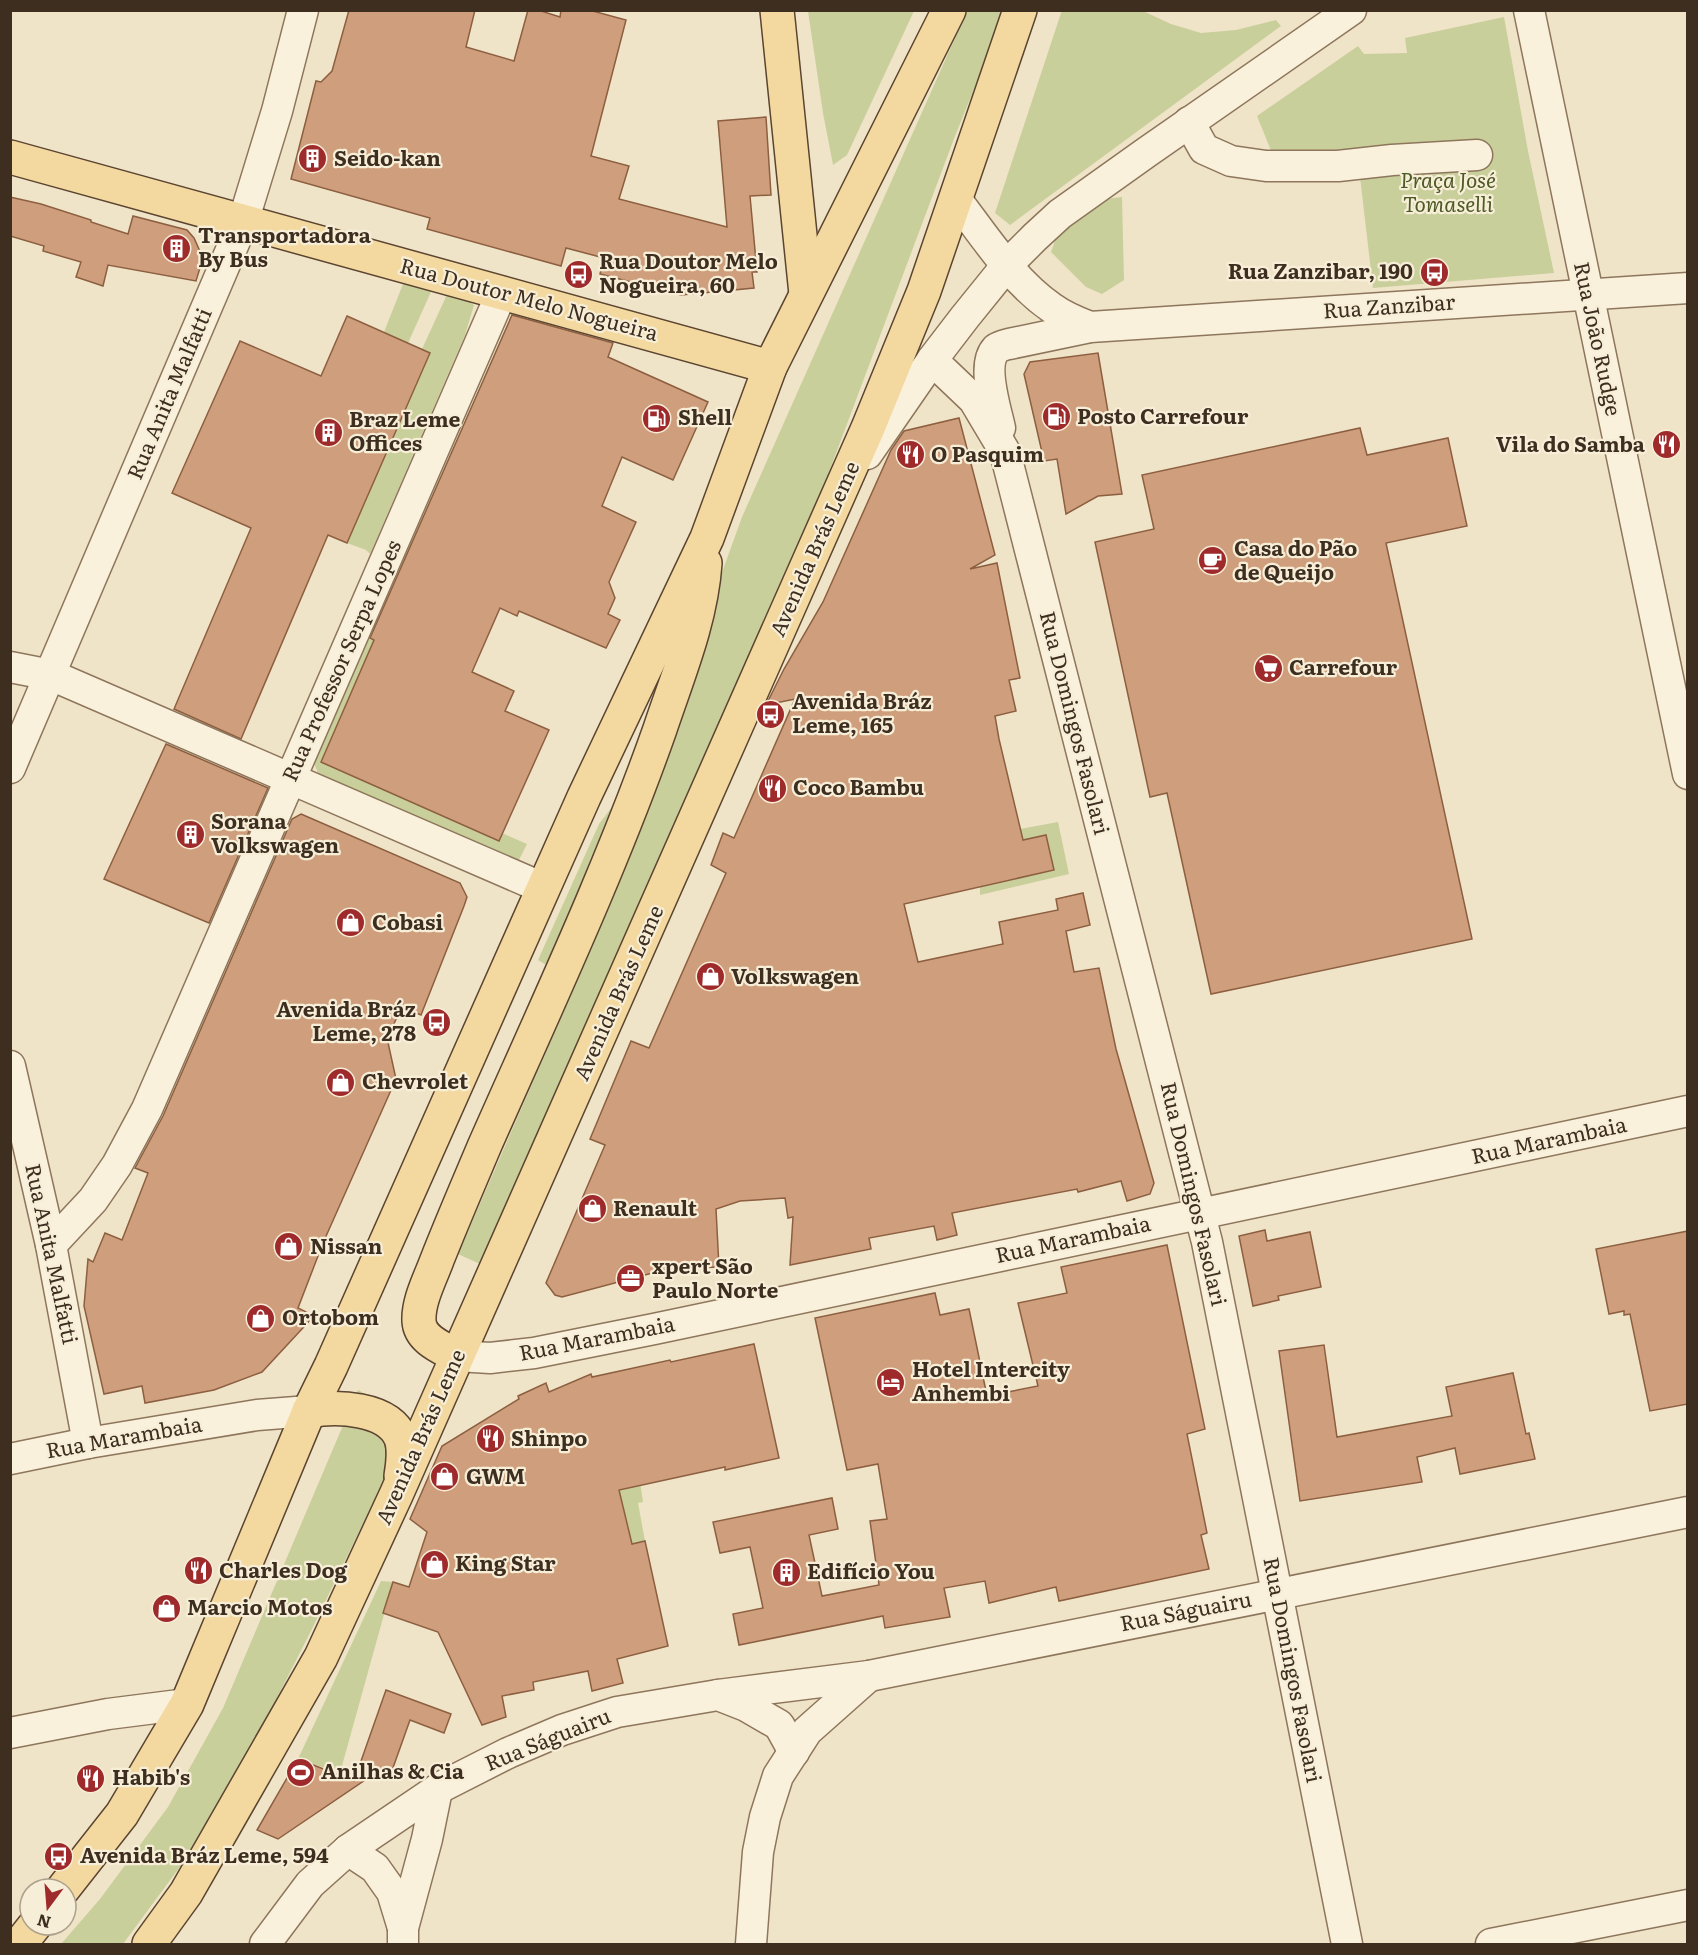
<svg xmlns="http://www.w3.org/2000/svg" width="1698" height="1955" font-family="Literata,serif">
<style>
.green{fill:#c9cf9b}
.building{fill:#cf9f7d;stroke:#8d5f41;stroke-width:1.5}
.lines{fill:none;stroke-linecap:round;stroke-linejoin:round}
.minor-casing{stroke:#8d765c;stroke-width:33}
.major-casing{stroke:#5b4430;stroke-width:36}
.minor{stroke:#faf1dc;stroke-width:30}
.major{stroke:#f3d9a0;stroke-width:33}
.labels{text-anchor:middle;stroke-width:4.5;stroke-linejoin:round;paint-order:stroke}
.poi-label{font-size:21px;font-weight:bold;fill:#3d2e20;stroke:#f7eed8;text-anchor:start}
.park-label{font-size:21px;font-style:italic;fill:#4d5a26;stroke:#f7eed8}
.street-label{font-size:21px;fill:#3d2e20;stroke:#f7eed8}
</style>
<rect width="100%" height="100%" fill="#f0e4c8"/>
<g class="green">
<path d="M1062 10 1143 11 1171 24 1201 33 1236 30 1276 20 1281 26 1010 225 995 213Z"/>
<path d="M808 11H914L847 155 833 165 823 113Z"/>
<path d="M967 11H1006L955 136 826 480 480 1264 458 1254 563 1013 647 780 553 969 538 960 599 824 638 773 650 772 742 517Z"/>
<path d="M1504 17 1528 151 1554 273 1373 288 1360 177 1272 153 1257 116 1358 46 1364 54 1407 53 1405 38Z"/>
<path d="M1122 197 1124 280 1102 294 1086 287 1051 252 1057 235 1097 200Z"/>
<path d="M405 279 435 283 408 343 384 332Z"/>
<path d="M450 288 474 305 465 335 370 554 366 550 347 543 430 353 422 349Z"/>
<path d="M367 637 374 640 324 755 527 844 518 862 319 776 313 760Z"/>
<path d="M1058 822 1069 874 980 895V886L1046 835 1023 840 1020 829Z"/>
<path d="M358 1390 413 1420 312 1629 216 1818 123 1944H61L100 1899 168 1807 223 1708Z"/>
<path d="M639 1475 643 1502 638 1503 645 1541 632 1544 615 1481Z"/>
<path d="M381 1581 393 1582 340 1773 298 1759Z"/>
</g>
<g class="building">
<path d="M349 10H475L466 47 514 61 528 10H538L560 17 561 10H589L626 20 591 156 629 166 619 199 727 227 718 121 766 117 771 195 750 196 757 272H752L754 288 681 295 600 274 604 258 566 248 561 266 427 229 430 218 291 179 316 81 321 82 332 71Z"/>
<path d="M10 197 41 204 91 220V222L128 234 133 216 187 230 194 238 203 258 196 281 108 265 103 286 76 277 81 262 43 251 44 246 10 236Z"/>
<path d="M512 315 613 343 608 357 708 402 673 480 622 457 602 506 636 522 609 582 615 598 608 614 620 620 606 648 519 611 517 616 500 608 472 672 514 691 505 711 549 730 499 841 321 762 374 640 370 638Z"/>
<path d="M347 316 430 353 347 543 328 535 241 739 174 709 251 528 172 493 240 341 321 376Z"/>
<path d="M1098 353 1122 494 1098 496 1066 514 1057 459 1044 461 1024 374 1030 362Z"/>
<path d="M959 418 995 555 970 569 997 563 1020 678 1009 680 1016 711 995 716 999 739 1023 840 1046 835 1054 870 904 904 918 962 1003 944 999 922 1058 910 1056 899 1083 893 1090 925 1066 931 1074 972 1099 968 1116 1049 1154 1183 1150 1194 1127 1201 1121 1181 1078 1192 1077 1189 952 1213 957 1235 937 1240 934 1226 869 1238 871 1249 790 1265 793 1217 788 1218 785 1198 740 1201 716 1209 719 1267 694 1268V1262L562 1297 555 1295 546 1283 605 1145 590 1139 631 1041 649 1048 726 873 711 865 723 833 734 838 795 699 766 705 784 669 823 602 891 450 904 431Z"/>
<path d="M1360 428 1367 455 1448 438 1467 526 1386 543 1472 939 1211 994 1167 793 1150 797 1095 542 1154 529 1142 475Z"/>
<path d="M166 744 268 788 209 923 104 879Z"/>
<path d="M301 814 460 883 467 897 464 906 421 1015 402 1007 387 1038 396 1079 323 1243 298 1308 314 1316 262 1372 214 1390 145 1403 142 1386 104 1394 84 1306 88 1259 93 1262 105 1233 122 1240 148 1173 135 1168 163 1116 292 819Z"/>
<path d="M1265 1230 1267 1241 1310 1232 1321 1287 1278 1296 1279 1300 1253 1306 1239 1236Z"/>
<path d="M1688 1231V1404L1650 1411 1630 1314 1624 1315V1311L1609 1314 1596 1249Z"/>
<path d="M1167 1245 1205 1429 1187 1434 1207 1533 1201 1535 1209 1569 1059 1601 1056 1587 989 1603 985 1581 944 1588 950 1617 885 1628 883 1616 739 1645 733 1614 763 1608 750 1547 720 1553 713 1522 832 1498 838 1529 809 1535 822 1596 879 1585 870 1521 887 1519 878 1464 847 1470 815 1318 935 1293 940 1315 969 1309 987 1396 1038 1386 1018 1303 1067 1293 1061 1267Z"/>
<path d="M754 1344 779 1458 725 1470V1467L619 1490 632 1544 645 1541 668 1646 617 1659 623 1683 592 1691 588 1671 533 1682 534 1690 502 1696 506 1717 482 1725 438 1632 383 1613 393 1582 409 1587 427 1532 410 1519 442 1446 519 1399 518 1396 546 1383 549 1392 591 1374 592 1377 670 1360 671 1362Z"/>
<path d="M1324 1345 1337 1437 1452 1416 1446 1387 1513 1373 1526 1434 1529 1433 1535 1459 1460 1474 1455 1448 1417 1457 1422 1482 1300 1501 1279 1351Z"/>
<path d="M386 1690 451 1714 444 1733 410 1720 389 1779 374 1774 278 1839 257 1830 298 1759 354 1781Z"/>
</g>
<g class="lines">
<defs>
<g id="minor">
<path d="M1529 10 1688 774"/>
<path d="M1189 122 1204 149 1231 161 1266 166H1338L1392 160 1477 155"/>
<path d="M956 199C985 237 1013 281 1052 308 1064 317 1077 322 1090 327"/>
<path d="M932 360 974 400 1005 452 1207 1242 1347 1944"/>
<path d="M1000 428C996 409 981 365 996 349 1000 346 1005 345 1009 344L1090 327 1688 288"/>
<path d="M867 454 932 360 965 317 1007 265 1035 237 1060 214 1147 152 1351 10"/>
<path d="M10 667 51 675 543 888"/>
<path d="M10 768 243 222 277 111 303 10"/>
<path d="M10 1066 51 1245 88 1443"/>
<path d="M51 1245 93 1200 117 1165 147 1109 502 292"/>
<path d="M457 1356 490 1358 534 1353 654 1329 1688 1111"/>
<path d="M10 1459 88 1443 257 1415 309 1411"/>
<path d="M718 1695 869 1676 1688 1512"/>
<path d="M10 1733 108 1714 187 1704"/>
<path d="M348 1850 375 1868 392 1892 403 1928"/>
<path d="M265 1944 310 1884 348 1850 441 1787 508 1753 562 1730 617 1712 718 1695 746 1706 779 1725 794 1752"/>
<path d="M403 1944V1928L427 1839 437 1790"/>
<path d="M751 1944 758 1852 765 1817 778 1776 807 1731 869 1676"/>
<path d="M1491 1944 1688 1905"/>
</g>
<g id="major">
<path d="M777 10 806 294"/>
<path d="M10 157 770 367"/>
<path d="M457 1356C443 1348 420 1340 419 1321 418 1301 430 1279 437 1260 452 1222 468 1185 484 1147 545 1009 610 871 660 729 678 675 701 621 705 563"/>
<path d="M309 1411C336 1406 388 1407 401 1438 405 1450 403 1464 401 1476"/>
<path d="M63 1889 122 1814 187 1704 309 1411 331 1366 584 797 707 538 770 367 949 10"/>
<path d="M20 1944 35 1925"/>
<path d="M149 1944 186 1893 321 1657 396 1495 868 428 924 291 1020 10"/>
</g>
</defs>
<use href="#minor" class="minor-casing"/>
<use href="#major" class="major-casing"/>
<use href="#minor" class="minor"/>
<use href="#major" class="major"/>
</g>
<defs>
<symbol id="building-disc" viewBox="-11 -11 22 22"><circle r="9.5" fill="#9e2a2b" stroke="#f7eed8"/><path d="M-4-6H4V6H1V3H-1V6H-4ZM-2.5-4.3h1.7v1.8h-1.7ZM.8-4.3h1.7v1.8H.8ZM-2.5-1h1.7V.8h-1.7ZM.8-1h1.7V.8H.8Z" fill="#fff"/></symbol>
<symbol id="bus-disc" viewBox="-11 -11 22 22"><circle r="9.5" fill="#9e2a2b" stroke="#f7eed8"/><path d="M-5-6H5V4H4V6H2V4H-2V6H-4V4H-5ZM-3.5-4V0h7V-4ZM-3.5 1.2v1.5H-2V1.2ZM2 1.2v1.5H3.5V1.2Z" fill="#fff"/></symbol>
<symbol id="fuel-disc" viewBox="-11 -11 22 22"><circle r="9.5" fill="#9e2a2b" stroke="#f7eed8"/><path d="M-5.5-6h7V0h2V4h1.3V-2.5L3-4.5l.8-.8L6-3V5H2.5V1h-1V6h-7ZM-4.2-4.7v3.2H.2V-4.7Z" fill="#fff"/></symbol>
<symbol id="restaurant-disc" viewBox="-11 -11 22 22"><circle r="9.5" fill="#9e2a2b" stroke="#f7eed8"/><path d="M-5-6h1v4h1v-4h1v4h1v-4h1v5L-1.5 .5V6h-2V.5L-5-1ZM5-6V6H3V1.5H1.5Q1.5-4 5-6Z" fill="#fff"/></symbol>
<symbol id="cafe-disc" viewBox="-11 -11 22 22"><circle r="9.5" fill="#9e2a2b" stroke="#f7eed8"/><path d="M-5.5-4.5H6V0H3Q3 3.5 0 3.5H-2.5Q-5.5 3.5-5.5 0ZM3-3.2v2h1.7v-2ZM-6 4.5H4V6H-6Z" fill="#fff"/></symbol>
<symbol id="supermarket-disc" viewBox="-11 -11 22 22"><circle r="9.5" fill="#9e2a2b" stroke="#f7eed8"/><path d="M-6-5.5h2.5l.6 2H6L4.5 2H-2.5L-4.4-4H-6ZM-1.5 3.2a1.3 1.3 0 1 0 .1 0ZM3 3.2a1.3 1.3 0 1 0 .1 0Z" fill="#fff"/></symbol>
<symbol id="shop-disc" viewBox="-11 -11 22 22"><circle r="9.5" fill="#9e2a2b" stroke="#f7eed8"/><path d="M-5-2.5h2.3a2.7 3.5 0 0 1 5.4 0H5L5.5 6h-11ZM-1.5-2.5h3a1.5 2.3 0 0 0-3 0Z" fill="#fff"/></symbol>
<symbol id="office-disc" viewBox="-11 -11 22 22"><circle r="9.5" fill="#9e2a2b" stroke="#f7eed8"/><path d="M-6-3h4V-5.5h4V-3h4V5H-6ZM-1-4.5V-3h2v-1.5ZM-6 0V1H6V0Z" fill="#fff"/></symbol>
<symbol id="hotel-disc" viewBox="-11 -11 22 22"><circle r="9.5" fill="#9e2a2b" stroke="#f7eed8"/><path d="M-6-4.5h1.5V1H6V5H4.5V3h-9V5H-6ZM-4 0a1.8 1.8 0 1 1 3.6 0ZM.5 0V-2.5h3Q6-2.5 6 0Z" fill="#fff"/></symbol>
<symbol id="stadium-disc" viewBox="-11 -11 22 22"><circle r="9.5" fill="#9e2a2b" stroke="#f7eed8"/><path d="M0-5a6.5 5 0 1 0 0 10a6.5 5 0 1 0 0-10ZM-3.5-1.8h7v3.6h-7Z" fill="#fff"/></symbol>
</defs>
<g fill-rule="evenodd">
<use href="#building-disc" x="296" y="142" width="33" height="33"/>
<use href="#building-disc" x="160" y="232" width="33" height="33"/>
<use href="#bus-disc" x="1418" y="256" width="33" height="33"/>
<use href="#bus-disc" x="562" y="258" width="33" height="33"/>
<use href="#fuel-disc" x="1040" y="400" width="33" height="33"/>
<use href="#fuel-disc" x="640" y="402" width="33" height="33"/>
<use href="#building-disc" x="312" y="416" width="33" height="33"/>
<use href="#restaurant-disc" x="1650" y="428" width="33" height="33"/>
<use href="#restaurant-disc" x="894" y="438" width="33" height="33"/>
<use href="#cafe-disc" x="1196" y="544" width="33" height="33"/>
<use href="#supermarket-disc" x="1252" y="652" width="33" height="33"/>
<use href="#bus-disc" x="754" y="698" width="33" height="33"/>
<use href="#restaurant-disc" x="756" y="772" width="33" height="33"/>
<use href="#building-disc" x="174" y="818" width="33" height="33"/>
<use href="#shop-disc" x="334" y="906" width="33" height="33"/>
<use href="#shop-disc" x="694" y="960" width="33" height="33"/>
<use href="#bus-disc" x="420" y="1006" width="33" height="33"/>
<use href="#shop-disc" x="324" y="1066" width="33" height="33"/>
<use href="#shop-disc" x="576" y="1192" width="33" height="33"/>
<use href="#shop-disc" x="272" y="1230" width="33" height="33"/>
<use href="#office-disc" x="614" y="1262" width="33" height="33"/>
<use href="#shop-disc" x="244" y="1302" width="33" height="33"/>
<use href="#hotel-disc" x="874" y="1366" width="33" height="33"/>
<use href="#restaurant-disc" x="474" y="1422" width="33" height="33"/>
<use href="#shop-disc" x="428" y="1460" width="33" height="33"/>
<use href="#shop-disc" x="418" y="1548" width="33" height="33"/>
<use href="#restaurant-disc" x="182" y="1554" width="33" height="33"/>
<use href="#building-disc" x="770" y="1556" width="33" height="33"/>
<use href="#shop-disc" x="150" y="1592" width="33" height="33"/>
<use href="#stadium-disc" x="284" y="1756" width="33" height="33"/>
<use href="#restaurant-disc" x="74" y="1762" width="33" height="33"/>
<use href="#bus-disc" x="42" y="1840" width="33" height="33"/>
</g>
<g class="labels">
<g class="poi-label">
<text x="334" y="166">Seido-kan</text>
<text x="198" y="243">Transportadora<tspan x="198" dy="24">By Bus</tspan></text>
<text x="599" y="269">Rua Doutor Melo<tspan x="599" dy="24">Nogueira, 60</tspan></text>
<text x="1413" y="279" text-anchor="end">Rua Zanzibar, 190</text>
<text x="1077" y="424">Posto Carrefour</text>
<text x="678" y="425">Shell</text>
<text x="349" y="427">Braz Leme<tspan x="349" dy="24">Offices</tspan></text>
<text x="1645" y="452" text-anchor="end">Vila do Samba</text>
<text x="931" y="462">O Pasquim</text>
<text x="1234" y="556">Casa do Pão<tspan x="1234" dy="24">de Queijo</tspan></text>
<text x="1289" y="675">Carrefour</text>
<text x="792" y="709">Avenida Bráz<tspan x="792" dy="24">Leme, 165</tspan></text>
<text x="793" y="795">Coco Bambu</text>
<text x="211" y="829">Sorana<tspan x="211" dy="24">Volkswagen</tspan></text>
<text x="372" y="930">Cobasi</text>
<text x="731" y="984">Volkswagen</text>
<text x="416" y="1017" text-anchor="end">Avenida Bráz<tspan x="416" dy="24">Leme, 278</tspan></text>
<text x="362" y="1089">Chevrolet</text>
<text x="613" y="1216">Renault</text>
<text x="310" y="1254">Nissan</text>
<text x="652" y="1274">xpert São<tspan x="652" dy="24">Paulo Norte</tspan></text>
<text x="282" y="1325">Ortobom</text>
<text x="912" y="1377">Hotel Intercity<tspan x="912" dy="24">Anhembi</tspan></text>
<text x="511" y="1446">Shinpo</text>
<text x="466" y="1484">GWM</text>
<text x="455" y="1571">King Star</text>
<text x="219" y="1578">Charles Dog</text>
<text x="807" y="1579">Edifício You</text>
<text x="187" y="1615">Marcio Motos</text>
<text x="321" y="1779">Anilhas &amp; Cia</text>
<text x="112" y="1785">Habib's</text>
<text x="80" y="1863">Avenida Bráz Leme, 594</text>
</g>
<g class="park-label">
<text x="1448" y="188">Praça José<tspan x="1448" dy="24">Tomaselli</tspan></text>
</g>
<g class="street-label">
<text transform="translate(529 300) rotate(15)" y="7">Rua Doutor Melo Nogueira</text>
<text transform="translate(1389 307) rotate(-4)" y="7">Rua Zanzibar</text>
<text transform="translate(1597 339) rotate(78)" y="7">Rua João Rudge</text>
<text transform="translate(170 394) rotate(-67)" y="7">Rua Anita Malfatti</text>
<text transform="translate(815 549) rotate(-66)" y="7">Avenida Brás Leme</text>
<text transform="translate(342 661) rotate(-66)" y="7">Rua Professor Serpa Lopes</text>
<text transform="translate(1074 723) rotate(76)" y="7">Rua Domingos Fasolari</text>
<text transform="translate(619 993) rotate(-66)" y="7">Avenida Brás Leme</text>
<text transform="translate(1549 1141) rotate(-12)" y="7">Rua Marambaia</text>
<text transform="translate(1193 1194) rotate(77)" y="7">Rua Domingos Fasolari</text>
<text transform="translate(1073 1240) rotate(-12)" y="7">Rua Marambaia</text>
<text transform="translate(51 1254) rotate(78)" y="7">Rua Anita Malfatti</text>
<text transform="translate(597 1339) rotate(-11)" y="7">Rua Marambaia</text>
<text transform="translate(421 1437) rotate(-66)" y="7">Avenida Brás Leme</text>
<text transform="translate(124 1438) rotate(-10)" y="7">Rua Marambaia</text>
<text transform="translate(1186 1612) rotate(-11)" y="7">Rua Ságuairu</text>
<text transform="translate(1292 1670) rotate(79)" y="7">Rua Domingos Fasolari</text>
<text transform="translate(548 1740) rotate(-22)" y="7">Rua Ságuairu</text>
</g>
</g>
<rect width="1698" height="1955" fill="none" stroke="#3d2e20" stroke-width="24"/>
<g transform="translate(48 1907) rotate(196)"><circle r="28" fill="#f7eed8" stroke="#ada18e" stroke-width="1.5"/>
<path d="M0-4.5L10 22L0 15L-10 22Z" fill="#9e2a2b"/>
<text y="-9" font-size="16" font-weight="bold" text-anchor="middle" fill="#3d2e20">N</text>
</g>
</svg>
